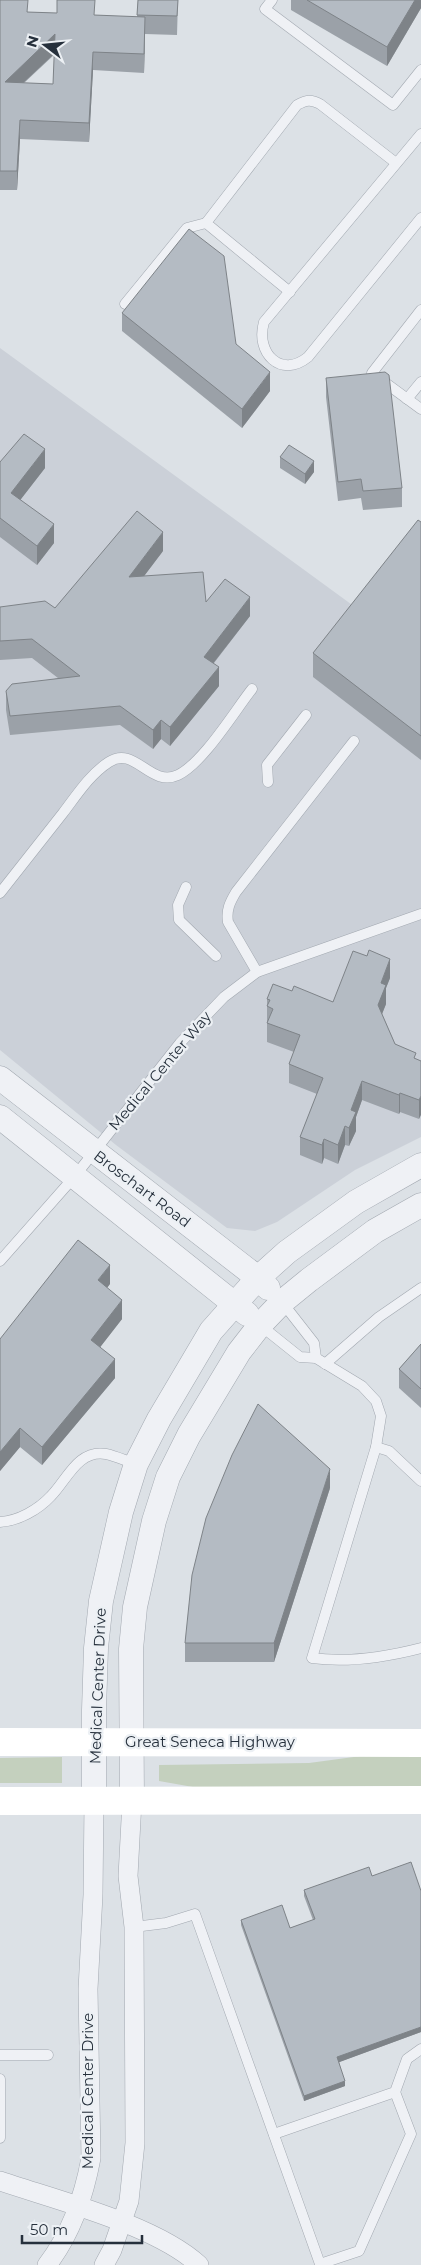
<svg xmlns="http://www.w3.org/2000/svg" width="421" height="2265" font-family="Montserrat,sans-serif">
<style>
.built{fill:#cbd0d8}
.green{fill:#c4d0be}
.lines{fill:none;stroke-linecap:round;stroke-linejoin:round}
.service-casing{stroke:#a2a8b0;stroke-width:11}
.minor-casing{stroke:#a2a8b0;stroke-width:20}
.tertiary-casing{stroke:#a2a8b0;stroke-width:25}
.service{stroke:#eff1f5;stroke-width:10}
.minor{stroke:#eff1f5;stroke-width:19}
.tertiary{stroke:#eff1f5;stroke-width:24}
.secondary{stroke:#fff;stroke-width:28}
.wall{fill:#9ba1a8;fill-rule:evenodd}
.shaded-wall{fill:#7e8388}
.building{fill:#b4bbc3;stroke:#7e8388;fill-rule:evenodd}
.labels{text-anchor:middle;stroke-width:4.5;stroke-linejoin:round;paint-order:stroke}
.street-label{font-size:15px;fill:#26303c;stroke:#ecf0f4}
</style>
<rect width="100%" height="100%" fill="#dce1e6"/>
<path class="built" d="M0 348 355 607 421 523V1137L355 1170 277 1222 255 1231 227 1228 116 1145 0 1050Z"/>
<g class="green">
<path d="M421 1753V1786L213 1787H193L159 1781V1765L309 1763 376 1754Z"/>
<path d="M62 1757V1783H0V1758Z"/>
</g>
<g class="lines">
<defs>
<g id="service">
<path d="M272 0 265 9 393 105 421 70"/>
<path d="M421 134 264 322C255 353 281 379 308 357L421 218"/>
<path d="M290 292 206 223 297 105C306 100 311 99 320 104L396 163"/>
<path d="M125 304 187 228 206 223"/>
<path d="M421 310 372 373 421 409"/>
<path d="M407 399 421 382"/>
<path d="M268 782 267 765 306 715"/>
<path d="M186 887 178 905 179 920 216 956"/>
<path d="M0 893C21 866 42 840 63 813 76 796 90 774 109 762 135 745 150 788 178 775 203 763 234 712 252 689"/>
<path d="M257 972 228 922C226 910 230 902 236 892L354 741"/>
<path d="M0 1261 75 1176 180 1043 224 997 257 972 421 914"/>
<path d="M282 1302 314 1343 316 1358"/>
<path d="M260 1325 300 1357 316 1358 362 1386 376 1401 381 1416 376 1447 312 1658C348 1663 386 1657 421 1648"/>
<path d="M325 1364 379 1317 421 1288"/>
<path d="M376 1447 389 1451 421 1481"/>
<path d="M0 1522C18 1521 38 1510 51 1496 67 1480 78 1449 106 1454 116 1456 126 1461 136 1464"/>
<path d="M134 1927 166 1923 195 1914 320 2264 359 2251 411 2134 395 2092"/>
<path d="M0 2055H48"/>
<path d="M0 2079V2138"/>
<path d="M274 2134 395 2092 407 2059 421 2049"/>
</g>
<g id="minor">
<path d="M0 2181C56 2200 156 2225 199 2265"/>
<path d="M47 2265C71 2234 84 2196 91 2158L88 1989 93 1895 94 1802"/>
<path d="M104 2265 112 2250 129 2201 135 2143 134 1927 128 1876 132 1801"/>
</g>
<g id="tertiary">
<path d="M0 1078 258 1278 268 1288"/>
<path d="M0 1117 247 1314"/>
<path d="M132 1801 131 1649 135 1607 154 1521 168 1477 189 1435 239 1352 260 1325 282 1302 309 1280 375 1231 421 1205"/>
<path d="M94 1802V1710L96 1648 101 1601 121 1512 136 1464 159 1419 211 1331 258 1278 287 1252 356 1202 421 1165"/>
</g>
</defs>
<use href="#service" class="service-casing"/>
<use href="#minor" class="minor-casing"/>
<use href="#tertiary" class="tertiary-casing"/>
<use href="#service" class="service"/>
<use href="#minor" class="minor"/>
<use href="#tertiary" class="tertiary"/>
<g class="secondary">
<path d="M0 1742 421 1743"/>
<path d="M0 1801 421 1800"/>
</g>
</g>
<g class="wall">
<path d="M0 0 28 12 137 17 138 0H178L177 35 145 34 144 73 93 70 89 142 20 139 17 190H0ZM55 54 53 84 24 83Z"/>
<path d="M291 0H421V8L387 66 291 10Z"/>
<path d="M122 313 270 391 242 428 122 331Z"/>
<path d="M326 378 402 488V507L363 510 361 498 338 501 326 397Z"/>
<path d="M280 457 314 472 305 484 280 468Z"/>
<path d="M0 462 45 468 20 500 54 543 37 565 0 537Z"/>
<path d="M421 522V760L313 677V653Z"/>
<path d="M163 551 144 576 206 602 250 616 214 663 219 686 170 746 161 739 153 749 120 725 10 735 6 710V691L58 678 32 658 0 660V607L55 608Z"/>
<path d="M390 978 386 988V1004L382 1014 395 1044 416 1059 421 1061 419 1119 400 1112 399 1114 362 1100 356 1117V1131L349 1146 345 1145 338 1164 324 1158 322 1164 300 1155V1137L317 1094 289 1083V1064L294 1052 267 1042V999L292 991 333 1002Z"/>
<path d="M110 1284 107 1288 122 1319 100 1347 115 1378 42 1465 20 1447 0 1471V1339Z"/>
<path d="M421 1344V1408L399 1388V1369Z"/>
<path d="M330 1488 274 1662H185V1643Z"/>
<path d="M304 1890 421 2032 339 2062 345 2086 304 2101 241 1925V1920L290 1928 313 1920 304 1896Z"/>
</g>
<g class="shaded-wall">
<path d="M415 0H421V8L387 66V47Z"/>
<path d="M145 17V36L144 73V54Z"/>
<path d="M55 34V53L5 100V82Z"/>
<path d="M93 52V70L89 142V123Z"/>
<path d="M20 120V139L17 190V171Z"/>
<path d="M270 372V391L242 428V409Z"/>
<path d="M45 449V468L11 512V493Z"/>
<path d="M314 461V472L305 484V474Z"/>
<path d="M54 524V543L37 565V546Z"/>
<path d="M163 532V551L129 596V577Z"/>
<path d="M250 597V616L204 675V657Z"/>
<path d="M219 667V686L170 746V727Z"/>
<path d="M161 720V739L153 749V730Z"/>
<path d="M390 959V978L386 988V1004L378 1024V1005L381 983Z"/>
<path d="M362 1081V1100L356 1117V1131L349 1146V1128L351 1110Z"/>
<path d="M400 1093V1112L399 1114V1095Z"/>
<path d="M421 1096V1115L419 1119V1100Z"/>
<path d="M345 1126V1145L338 1164V1145Z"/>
<path d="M324 1139V1158L322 1164V1145Z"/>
<path d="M110 1265V1284L98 1299V1280Z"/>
<path d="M122 1300V1319L91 1359V1340Z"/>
<path d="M115 1359V1378L42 1465V1447Z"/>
<path d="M20 1428V1447L0 1471V1452Z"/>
<path d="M330 1469V1488L274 1662V1643Z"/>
<path d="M421 2027V2032L337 2063V2057Z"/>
<path d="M345 2081V2086L304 2101V2096Z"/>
</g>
<g class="building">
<path d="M0 0H28L27 12 57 13V0H95L94 15 145 17 144 54 93 52 89 123 20 120 17 171H0ZM55 34 53 84 5 82Z"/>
<path d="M138 0H178L177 16 137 15Z"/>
<path d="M307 0H415L387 47Z"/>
<path d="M189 229 224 256 236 344 270 372 242 409 122 313Z"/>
<path d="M385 372 389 375 402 488 363 491 361 479 338 482 326 378Z"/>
<path d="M24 434 45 449 11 493 54 524 37 546 0 518V462Z"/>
<path d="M289 445 314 461 305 474 280 457Z"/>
<path d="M137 511 163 532 129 577 203 572 206 602 225 579 250 597 204 657 219 667 170 727 161 720 153 730 120 706 10 716 6 691 12 684 80 676 32 639 0 641V607L45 601 55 608Z"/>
<path d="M418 520 421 522V736L313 653Z"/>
<path d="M369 950 390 959 381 983 386 985 378 1005 395 1044 416 1053 414 1058 421 1061V1096L419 1100 400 1093 399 1095 362 1081 351 1110 356 1112 349 1128 345 1126 338 1145 324 1139 322 1145 300 1137 323 1078 289 1064 300 1035 267 1023 273 1009 267 1006 270 1000 267 999 273 984 292 991 294 986 333 1002 353 951 367 956Z"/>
<path d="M78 1240 110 1265 98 1280 122 1300 91 1340 115 1359 42 1447 20 1428 0 1452V1339Z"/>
<path d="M421 1344V1389L399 1369Z"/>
<path d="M258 1404 330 1469 274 1643H185L192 1575 206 1518 232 1455Z"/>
<path d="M411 1862 421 1891V2027L337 2057 345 2081 304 2096 241 1920 282 1905 290 1928 315 1919 304 1890 369 1867 372 1876Z"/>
</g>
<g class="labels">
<g class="street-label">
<text transform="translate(160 1071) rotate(-50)" y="5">Medical Center Way</text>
<text transform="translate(142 1189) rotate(37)" y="5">Broschart Road</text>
<text transform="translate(98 1686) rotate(-88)" y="5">Medical Center Drive</text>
<text x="210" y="1747">Great Seneca Highway</text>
<text transform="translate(88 2091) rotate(-90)" y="5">Medical Center Drive</text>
</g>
</g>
<g transform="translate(45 45) rotate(286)" stroke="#ecf0f4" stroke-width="4" paint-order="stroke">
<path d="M0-4L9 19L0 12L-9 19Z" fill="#26303c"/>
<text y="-8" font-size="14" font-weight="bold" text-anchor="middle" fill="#26303c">N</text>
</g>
<path d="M22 2235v8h120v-8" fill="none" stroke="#26303c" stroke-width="2.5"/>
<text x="30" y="2235" font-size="15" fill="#26303c" stroke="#ecf0f4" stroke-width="4" paint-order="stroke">50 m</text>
</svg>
